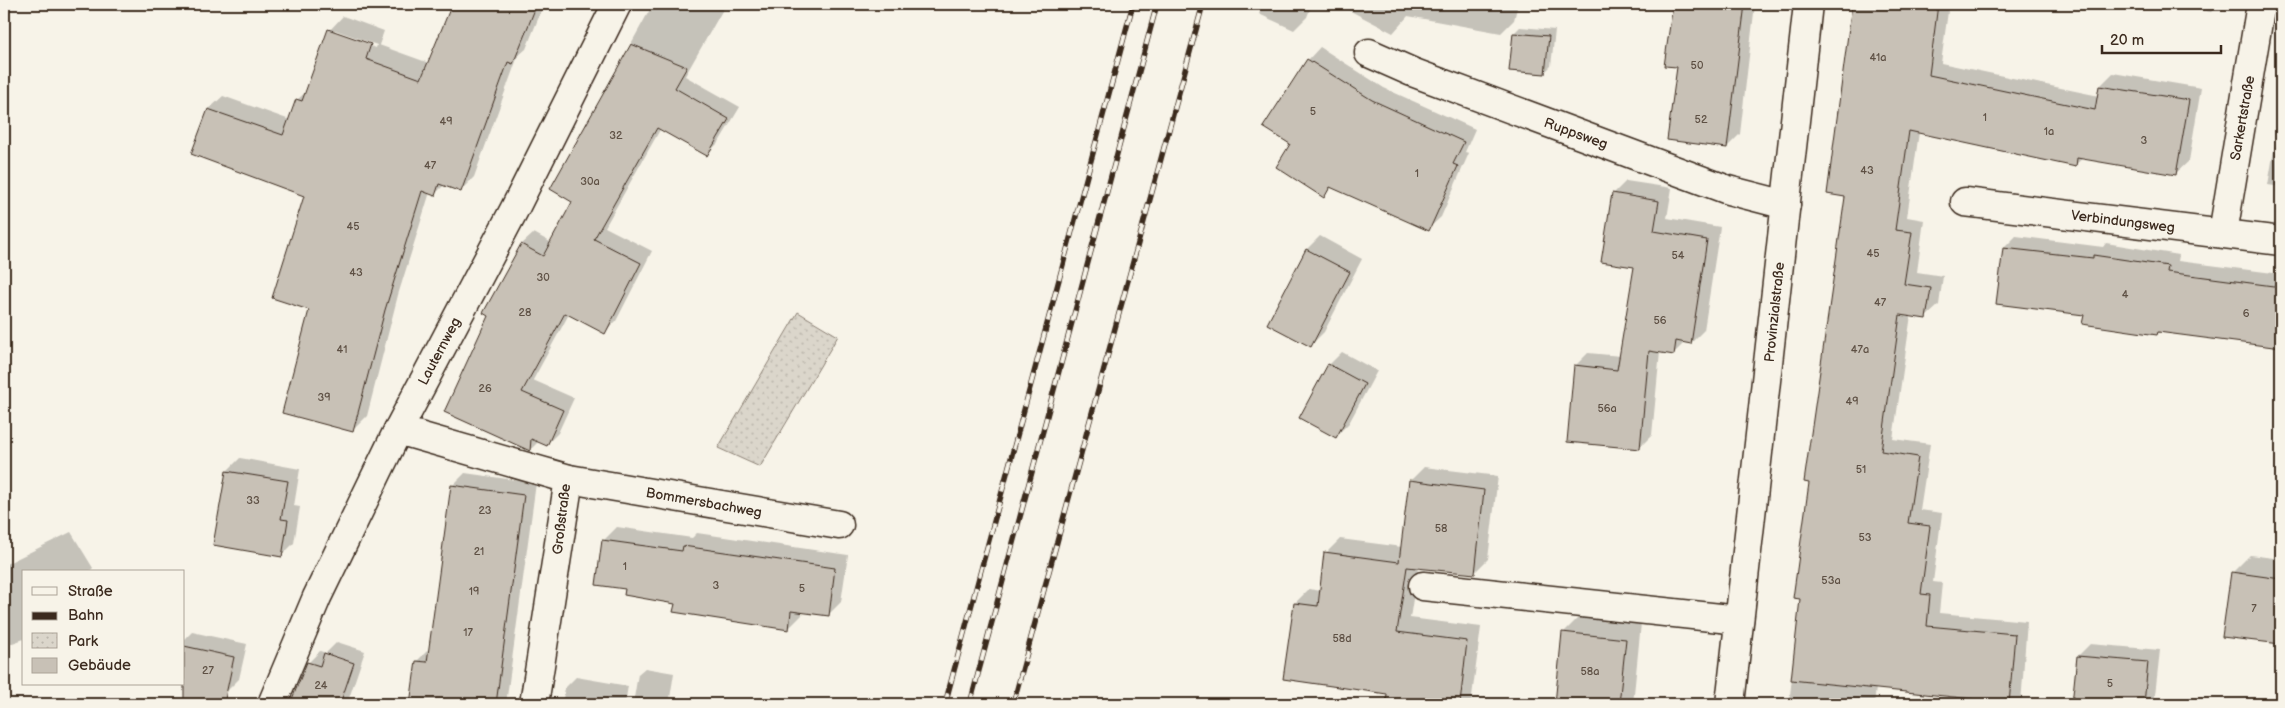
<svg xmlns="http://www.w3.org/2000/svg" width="2285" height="708" font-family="'Balsamiq Sans',sans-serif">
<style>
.park{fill:url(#park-dots);stroke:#8b8074}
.shadow{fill:#0003;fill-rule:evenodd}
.building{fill:#c8c1b6;stroke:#3b2a1e}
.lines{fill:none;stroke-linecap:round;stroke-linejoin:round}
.minor-casing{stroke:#3b2a1e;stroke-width:31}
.tertiary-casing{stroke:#3b2a1e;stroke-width:31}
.minor{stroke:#f7f3e8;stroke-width:28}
.tertiary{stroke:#f7f3e8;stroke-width:28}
.rail-casing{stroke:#3b2a1e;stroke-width:5.5}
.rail{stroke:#f7f3e8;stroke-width:4;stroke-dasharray:11;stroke-linecap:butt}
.labels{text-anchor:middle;stroke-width:4.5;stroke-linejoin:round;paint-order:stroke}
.number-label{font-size:11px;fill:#5e5044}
.street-label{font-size:14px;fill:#3b2a1e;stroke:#f7f3e8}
</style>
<defs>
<pattern id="park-dots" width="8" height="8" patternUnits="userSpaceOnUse" patternTransform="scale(1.25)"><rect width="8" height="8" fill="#dbd6cb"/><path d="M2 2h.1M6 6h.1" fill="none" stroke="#bdb8ae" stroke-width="1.8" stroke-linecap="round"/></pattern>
</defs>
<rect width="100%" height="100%" fill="#f7f3e8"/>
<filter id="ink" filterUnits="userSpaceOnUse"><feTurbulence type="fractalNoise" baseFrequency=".02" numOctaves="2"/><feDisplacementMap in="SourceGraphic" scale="10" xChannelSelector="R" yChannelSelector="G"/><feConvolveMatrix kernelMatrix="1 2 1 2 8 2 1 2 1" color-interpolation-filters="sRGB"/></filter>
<g filter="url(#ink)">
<path class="park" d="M798 312 838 336 760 467 718 448Z"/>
<g class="shadow">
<path d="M453 4H544L526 49 518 56 474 177 460 191 444 185 435 194 430 192 398 295 367 416 353 430 311 309 306 195 193 154 209 109 223 96 290 120 297 100 308 90 330 30 343 16 384 31 379 45 429 63ZM335 30 377 45 376 48 335 33Z"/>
<path d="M653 4H726L685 76 740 107 719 142 707 154 661 128 605 227 652 251 616 321 605 332 569 314 533 380 574 398 558 433 547 444 539 441 530 450 490 315 485 313 522 244 534 233 552 243 574 201 551 188Z"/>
<path d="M1264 4H1312L1307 17 1294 30 1259 14Z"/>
<path d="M1337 4H1518L1514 20 1501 33 1408 16 1393 33Z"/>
<path d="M1675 4H1755L1740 134 1727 147 1678 66 1666 65Z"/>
<path d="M1854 4H1949L1941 63 2099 96 2100 86 2113 73 2201 88 2189 161 2176 173 2083 158 2075 165 1919 132 1907 217 1924 220 1917 272 1943 276 1939 305 1926 317 1911 315 1893 439 1930 444 1920 510 1942 513 1933 582 1942 583 1939 613 2027 621 2021 704H1974V697L1876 688 1874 704H1789L1801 598 1810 482 1846 196 1845 80Z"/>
<path d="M2166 4H2219L2211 12Z"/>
<path d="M1520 27 1555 30 1551 66 1544 73 1514 33Z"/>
<path d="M1320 47 1384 88 1475 129 1465 152 1469 153 1441 217 1428 229 1333 187 1323 196 1292 144 1308 60Z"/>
<path d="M2281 108V187L2268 185Z"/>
<path d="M1626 181 1672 188 1667 218 1720 227 1704 330 1691 343 1685 342 1673 354 1660 352 1652 435 1639 448 1575 366 1588 353 1621 356 1636 266 1613 194Z"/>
<path d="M1320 236 1362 259 1324 332 1311 345 1268 324 1307 249Z"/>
<path d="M2016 236 2103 247 2106 243 2179 255 2178 261 2281 274V347L2160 331 2157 334 2085 314 2004 248Z"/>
<path d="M1342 352 1377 371 1349 423 1336 436 1329 365Z"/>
<path d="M240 458 300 469 294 506 300 507 294 543 281 556 227 471Z"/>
<path d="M1424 467 1498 476 1488 559 1474 573 1418 567 1410 618 1481 627 1471 704H1387L1389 693 1295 603 1309 589 1321 591 1326 553 1340 539 1402 547 1410 481Z"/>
<path d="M465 473 536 483 506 704H411L417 661 430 648 452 486Z"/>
<path d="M617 527 692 538 697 533 848 555 841 602 828 615 802 611V615L789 628 676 603 627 588 604 540Z"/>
<path d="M71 532 93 568 89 572H24V639L4 646V565Z"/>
<path d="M2250 555 2281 559V643L2223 636 2232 573Z"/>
<path d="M1579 617 1641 623 1633 704H1556L1563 633Z"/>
<path d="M192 632 247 644 239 679 226 692 184 683V640Z"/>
<path d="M337 642 365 651 347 704H292L308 663 320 651 326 653Z"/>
<path d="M2090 644 2160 650 2154 704H2074L2078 656Z"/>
<path d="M645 668 674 673 669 704H633L638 674Z"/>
<path d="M576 677 628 686 625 704H562L565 688Z"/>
</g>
<g class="building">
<path d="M452 4H537L513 64 508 62 461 192 439 184 435 196 422 191 385 310 353 432 282 413 309 310 272 298 304 196 191 154 208 109 283 135 296 99 302 101 328 29 371 44 366 59 421 79Z"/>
<path d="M1673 4H1745L1727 148 1667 140 1677 67 1664 66Z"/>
<path d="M1852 4H1938L1929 75 2095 110 2099 86 2189 100 2176 175 2077 158 2076 167 1909 131 1895 230 1912 232 1904 284 1931 288 1926 319 1900 315 1881 451 1918 457 1908 523 1930 526 1921 594 1930 595 1927 626 2015 634 2009 704H1973V699L1791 680 1800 599 1793 598 1809 483 1804 482 1845 197 1827 194Z"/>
<path d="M1513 33 1549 36 1545 74 1509 71Z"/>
<path d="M631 44 687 67 675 88 729 119 707 156 657 128 594 239 641 263 605 334 565 313 522 392 563 410 547 446 531 439 530 451 444 412 488 316 483 313 521 244 543 256 572 202 550 189Z"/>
<path d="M1307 59 1372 100 1464 142 1453 164 1458 166 1429 231 1330 187 1324 198 1276 167 1290 144 1263 127Z"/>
<path d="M1612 193 1659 201 1654 231 1707 240 1691 344 1676 341 1674 355 1649 351 1640 449 1567 442 1574 365 1617 370 1634 267 1601 262Z"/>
<path d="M2003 248 2093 258V255L2168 266 2167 272 2281 287V348L2158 332 2157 335 2082 324 2084 315 1996 304Z"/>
<path d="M1306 249 1350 272 1311 347 1267 324Z"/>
<path d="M1328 364 1365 384 1336 438 1299 418Z"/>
<path d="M226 471 288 481 281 519 288 520 282 557 213 545Z"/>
<path d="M1409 480 1484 490 1475 574 1407 567 1397 632 1467 641 1460 704H1386L1387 694 1283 679 1294 603 1318 606 1324 552 1399 562Z"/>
<path d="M451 485 524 495 496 704H410L416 661 427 662Z"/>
<path d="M602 540 682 551 683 546 835 568 829 616 791 611 789 630 673 612 675 604 624 595 625 589 596 585Z"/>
<path d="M2231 572 2281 579V644L2222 637Z"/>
<path d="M1562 632 1626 639 1619 704H1555Z"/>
<path d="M184 646 234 657 224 704H184Z"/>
<path d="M324 653 354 663 340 704H290L307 662 320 666Z"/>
<path d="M2077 656 2148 662 2144 704H2072Z"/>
</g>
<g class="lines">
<defs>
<g id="minor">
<path d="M1369 53 1412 72 1728 190 1786 205"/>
<path d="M1965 202 2281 241"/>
<path d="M2223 233 2261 4"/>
<path d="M398 430 569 479 839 525"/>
<path d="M1423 586 1739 620"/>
<path d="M272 704 317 597 398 430 514 210 617 4"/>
<path d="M534 704 569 479"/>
</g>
<path id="tertiary" d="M1730 704 1808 4"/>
</defs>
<use href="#minor" class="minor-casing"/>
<use href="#tertiary" class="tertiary-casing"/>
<use href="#minor" class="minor"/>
<use href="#tertiary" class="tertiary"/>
<defs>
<g id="rail">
<path d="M945 704 1133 4"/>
<path d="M970 704 1157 4"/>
<path d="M1013 704 1203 4"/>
</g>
</defs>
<use href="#rail" class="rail-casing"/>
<use href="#rail" class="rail"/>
</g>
</g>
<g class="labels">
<g class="number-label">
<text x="1878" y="61">41a</text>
<text x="1697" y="69">50</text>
<text x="1313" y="115">5</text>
<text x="1985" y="121">1</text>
<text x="1701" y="123">52</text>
<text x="446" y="125">49</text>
<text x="2049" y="135">1a</text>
<text x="616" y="139">32</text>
<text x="2144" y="144">3</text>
<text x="430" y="169">47</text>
<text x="1867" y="174">43</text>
<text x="1417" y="177">1</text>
<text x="590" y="185">30a</text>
<text x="353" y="230">45</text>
<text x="1873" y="257">45</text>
<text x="1678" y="259">54</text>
<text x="356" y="276">43</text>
<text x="543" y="281">30</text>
<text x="2125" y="298">4</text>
<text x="1880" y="306">47</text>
<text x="525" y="316">28</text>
<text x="2246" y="317">6</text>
<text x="1660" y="324">56</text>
<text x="342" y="353">41</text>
<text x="1860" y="353">47a</text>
<text x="485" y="392">26</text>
<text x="324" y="401">39</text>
<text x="1852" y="405">49</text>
<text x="1607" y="412">56a</text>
<text x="1861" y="473">51</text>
<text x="253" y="504">33</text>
<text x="485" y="514">23</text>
<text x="1441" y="532">58</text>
<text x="1865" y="541">53</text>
<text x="479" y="555">21</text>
<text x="625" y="570">1</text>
<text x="1831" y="584">53a</text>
<text x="716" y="589">3</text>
<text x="802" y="592">5</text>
<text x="474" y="595">19</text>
<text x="2254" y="612">7</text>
<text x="468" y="636">17</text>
<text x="1342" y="642">58d</text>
<text x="208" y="674">27</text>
<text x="1590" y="675">58a</text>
<text x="2110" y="687">5</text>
<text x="321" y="689">24</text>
</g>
<g class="street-label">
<text transform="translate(2242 118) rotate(-80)" y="5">Sarkertstraße</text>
<text transform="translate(1576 133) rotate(20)" y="5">Ruppsweg</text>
<text transform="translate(2123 221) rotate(7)" y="5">Verbindungsweg</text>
<text transform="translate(1774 312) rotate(-84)" y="5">Provinzialstraße</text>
<text transform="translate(439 351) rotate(-62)" y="5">Lauternweg</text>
<text transform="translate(704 502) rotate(10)" y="5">Bommersbachweg</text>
<text transform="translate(561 519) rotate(-83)" y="5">Großstraße</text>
</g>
</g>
<rect width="2285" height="708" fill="none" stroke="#f7f3e8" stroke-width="20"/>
<rect x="10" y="10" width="2265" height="688" fill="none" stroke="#3b2a1e" stroke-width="2" filter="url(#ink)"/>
<rect x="22" y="570" width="162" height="115" fill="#f7f3e8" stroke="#aca397"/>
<rect x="32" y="587" width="25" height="8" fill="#f7f3e8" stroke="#aca397"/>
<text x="68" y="596" font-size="15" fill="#3b2a1e">Straße</text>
<rect x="32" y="612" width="25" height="8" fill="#3b2a1e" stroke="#aca397"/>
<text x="68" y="620" font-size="15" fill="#3b2a1e">Bahn</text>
<rect x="32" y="633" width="25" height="15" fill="url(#park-dots)" stroke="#aca397"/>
<text x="68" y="646" font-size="15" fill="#3b2a1e">Park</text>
<rect x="32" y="658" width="25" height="15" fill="#c8c1b6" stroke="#aca397"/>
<text x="68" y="670" font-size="15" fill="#3b2a1e">Gebäude</text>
<path d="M2102 45v8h119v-8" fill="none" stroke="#3b2a1e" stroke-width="2.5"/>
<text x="2110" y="45" font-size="15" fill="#3b2a1e" stroke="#f7f3e8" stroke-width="4" paint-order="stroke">20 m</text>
</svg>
